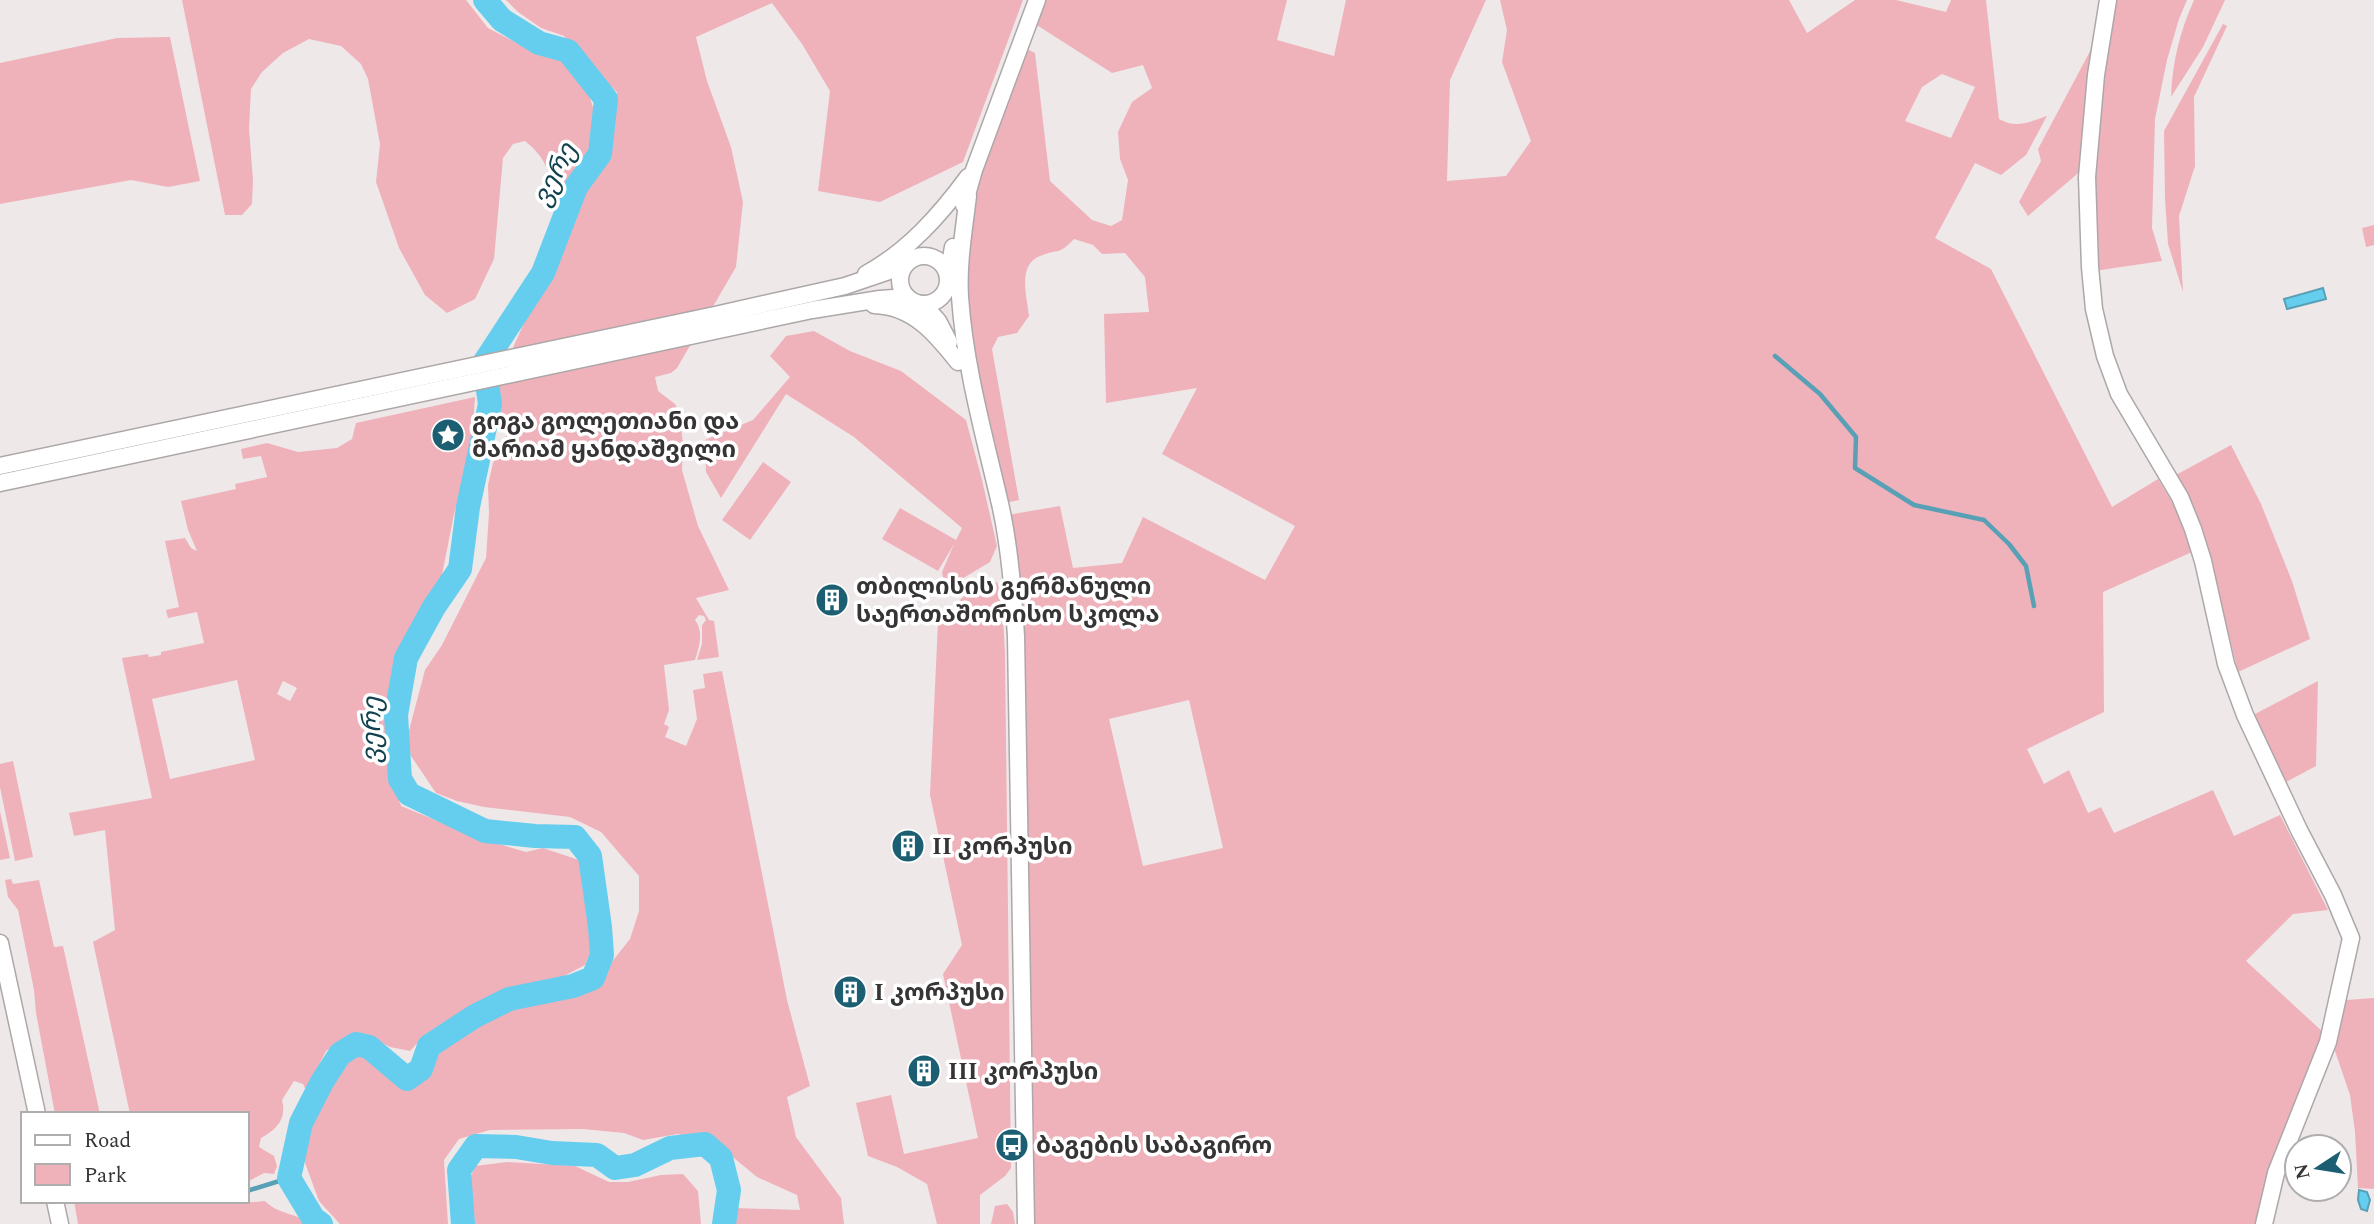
<svg xmlns="http://www.w3.org/2000/svg" width="2374" height="1224" font-family="Spectral,'Noto Sans Georgian',serif">
<style>
.green{fill:#efb2bb;fill-rule:evenodd}
.water{fill:#65ceee;stroke:#57a0b6;stroke-width:2}
.lines{fill:none;stroke-linecap:round;stroke-linejoin:round}
.stream{stroke:#57a0b6;stroke-width:4.5}
.river{stroke:#65ceee;stroke-width:24}
.secondary-casing{stroke:#ada7a8;stroke-width:19}
.secondary{stroke:#fff;stroke-width:16}
.labels{text-anchor:middle;stroke-width:7;stroke-linejoin:round;paint-order:stroke}
.poi-label{font-size:24px;font-weight:bold;fill:#363434;stroke:#fff;text-anchor:start}
.water-label{font-size:26px;font-style:italic;fill:#11414e;stroke:#fff}
</style>
<rect width="100%" height="100%" fill="#efe8e9"/>
<g class="green">
<path d="M182 0H466L488 28 511 40 567 62 585 83 594 110 592 149 568 192 551 187C549 166 541 154 525 141L513 144 503 158 494 259 475 299 447 313 425 295 399 248 376 182 380 144 368 79 361 64 341 46 309 39 283 53 262 72 251 89 249 129 253 180 252 204 242 215H225Z"/>
<path d="M506 0H1023L963 162 880 202 818 191 830 91 802 44 772 3 696 37 707 81 731 147 743 202 736 267 677 368 671 373 655 377 658 391 675 404 679 412 683 443 682 470 698 526 729 590 696 598 709 620 714 621 719 657 697 660 702 644V625L706 620 704 616 699 615 695 620C704 631 699 648 695 660L664 665 669 710 664 724 669 727 665 737 686 746 697 719 693 690 705 688 703 674 722 671 787 1000 810 1086 787 1097 796 1137 841 1198 844 1224H733L736 1208 800 1210 797 1195 757 1177 717 1144 678 1134 643 1140 624 1133 583 1129 490 1130 459 1139 444 1160 448 1224H340L319 1201 304 1160 302 1141 314 1110 350 1057 365 1053 385 1074 400 1084 415 1081 429 1068 446 1044 502 1011 595 983 630 939 639 911V876L601 832 570 817 484 807 457 801 436 793 411 756 407 738 425 670 442 645 486 558 489 513 488 485 493 463 507 434 496 399 498 381 583 192 608 145 617 92 577 53 564 36 541 28 518 12Z"/>
<path d="M1041 0H1287L1277 40 1334 56 1346 0H1486L1450 80 1447 181 1506 176 1531 141 1502 62 1507 30 1500 0H1789L1807 33 1855 0H1896L1946 12 1951 0H1986L1999 119C2017 129 2028 122 2047 116L2026 155 2001 175 1975 163 1935 238 1991 269 2112 507 2158 479 2183 520 2192 552 2103 592 2104 712 2027 749 2044 784 2069 770 2088 813 2101 807 2114 833 2213 790 2234 836 2280 815 2328 910 2293 914 2246 961 2324 1033 2258 1224H1034L1030 1167 1023 605 1007 515 1060 506 1073 568 1122 563 1143 517 1265 580 1295 526 1162 454 1197 388 1106 403 1104 314 1149 312 1145 277 1125 253 1102 254 1093 245 1074 239C1058 256 1059 248 1040 256 1017 265 1027 297 1029 316L1017 333 998 337 992 349 1019 500 1005 503 968 327 966 276 974 206 985 160 1025 48 1035 53 1050 181 1092 220 1111 226 1122 220 1128 180 1120 159 1118 132 1132 102 1152 88 1143 65 1112 73 1032 22ZM1942 74 1975 87 1951 138 1905 121 1922 87ZM1189 700 1223 848 1143 866 1109 719Z"/>
<path d="M2114 0H2187L2179 19 2167 60 2155 119 2152 228 2162 261 2094 271V140Z"/>
<path d="M2194 0H2225L2203 47 2171 97C2172 63 2180 31 2194 0Z"/>
<path d="M2223 24 2227 26 2194 97 2195 166 2179 216 2183 292 2168 244 2165 199 2164 131Z"/>
<path d="M170 37 200 181 168 187 131 180 0 204V63L117 38Z"/>
<path d="M2096 40 2083 169 2028 216 2019 202 2041 161 2038 149Z"/>
<path d="M2374 225V245L2366 247 2362 228Z"/>
<path d="M814 331 850 351 901 371 966 420 982 480 997 546 990 562 945 589 942 572 954 544 938 571 882 539 900 508 956 540 962 528 854 437 786 394 721 498 706 472 705 440 753 420 790 377 770 356 786 336Z"/>
<path d="M475 397 472 441 453 519 440 585 403 649 391 709 393 783 401 806 482 839 526 852 543 848 579 860 588 881 598 934 585 965 564 976 496 996 450 1019 426 1034 410 1051 390 1047 371 1037 348 1035 326 1051 306 1090 303 1084 294 1081 282 1100C287 1119 277 1129 261 1138L259 1147 274 1156 277 1166 274 1174 264 1173 247 1182V1114H130L93 942 115 930 105 830 74 836 69 813 152 798 122 658 148 654 149 657 161 655V652L204 643 197 612 168 618 166 610 179 607 165 541 185 538 191 548 197 551 188 530 181 501 236 489 235 484 267 477 261 456 243 459 241 449 267 443 298 452 337 448 352 439 356 423ZM237 680 255 760 170 779 152 699ZM283 681 297 688 290 701 277 694Z"/>
<path d="M2231 445 2261 504 2292 581 2310 639 2238 672 2207 546 2195 515 2174 476Z"/>
<path d="M763 462 791 482 750 540 722 520Z"/>
<path d="M997 582 1002 599 1005 653 1011 1168 1005 1176 980 1195V1224H937L927 1184 897 1167 868 1156 856 1103 891 1095 904 1154 978 1138 943 974 962 945 930 795 938 622 968 592Z"/>
<path d="M2318 681 2316 766 2286 782 2253 715Z"/>
<path d="M13 761 33 857 15 861 0 787V764Z"/>
<path d="M0 811 10 858 0 860Z"/>
<path d="M11 879 13 884 39 880 54 947 63 946 100 1114H55L36 1013 34 990 18 910 8 897 5 880Z"/>
<path d="M2374 998V1189L2358 1188 2355 1132 2350 1095 2335 1051 2346 1000Z"/>
<path d="M507 1162 575 1166 609 1182H628L661 1175 683 1174 698 1191 701 1224H475L470 1179 475 1166Z"/>
<path d="M74 1201H238L241 1203 265 1201C279 1215 297 1213 310 1224H78Z"/>
<path d="M1007 1204 1013 1212 1015 1224H991L995 1206Z"/>
</g>
<g class="water">
<path d="M2323 288 2326 299 2287 309 2284 299Z"/>
<path d="M2359 1190 2367 1192 2370 1200 2367 1211 2361 1209 2358 1200Z"/>
</g>
<g class="lines">
<g class="stream">
<path d="M1775 356 1820 394 1856 437 1855 468 1914 505 1984 520 2009 544 2026 566 2034 606"/>
<path d="M247 1191 289 1178"/>
</g>
<g class="river">
<path d="M321 1224 313 1218 289 1178 301 1123 322 1082 340 1054 356 1044 369 1047 407 1079 421 1069 429 1046 475 1016 509 999 573 986 593 978 602 955 600 927 590 856 575 837 535 836 485 831 409 794 400 779 396 715 406 658 434 607 460 569 468 507 490 404 484 363 543 273 576 187 600 154 606 99 568 51 539 43 502 20 485 0"/>
<path d="M463 1224 459 1170 476 1146 516 1147 552 1153 597 1155 615 1168 635 1165 670 1148 705 1144 721 1158 729 1190 724 1224"/>
</g>
<defs>
<g id="secondary">
<path d="M2108 0 2096 75 2087 177 2090 267 2094 309 2105 356 2119 394 2180 497 2193 529 2203 561 2226 664 2245 715 2299 830 2333 895 2351 938 2328 1042 2276 1173 2264 1224"/>
<path d="M968 196C964 230 958 263 960 297 965 369 985 438 1001 508 1010 550 1013 593 1016 636L1026 1224"/>
<path d="M964 205 974 170 1037 0"/>
<circle cx="924" cy="280" r="24"/>
<path d="M866 274C908 251 940 215 968 177"/>
<path d="M948 274 953 247"/>
<path d="M923 304 938 321 949 342"/>
<path d="M874 305C913 306 936 334 958 362"/>
<path d="M0 466 715 315 845 286 904 266"/>
<path d="M0 483 812 310 880 299 907 297"/>
<path d="M0 943 37 1114"/>
<path d="M55 1201 60 1224"/>
</g>
</defs>
<use href="#secondary" class="secondary-casing"/>
<use href="#secondary" class="secondary"/>
</g>
<defs>
<symbol id="sight-disc" viewBox="-11 -11 22 22"><circle r="9.5" fill="#1c5f72" stroke="#fff"/><path d="M0-6L1.8-2.2L6-1.7L2.9 1.2L3.7 5.4L0 3.3L-3.7 5.4L-2.9 1.2L-6-1.7L-1.8-2.2Z" fill="#fff"/></symbol>
<symbol id="building-disc" viewBox="-11 -11 22 22"><circle r="9.5" fill="#1c5f72" stroke="#fff"/><path d="M-4-6H4V6H1V3H-1V6H-4ZM-2.5-4.3h1.7v1.8h-1.7ZM.8-4.3h1.7v1.8H.8ZM-2.5-1h1.7V.8h-1.7ZM.8-1h1.7V.8H.8Z" fill="#fff"/></symbol>
<symbol id="bus-disc" viewBox="-11 -11 22 22"><circle r="9.5" fill="#1c5f72" stroke="#fff"/><path d="M-5-6H5V4H4V6H2V4H-2V6H-4V4H-5ZM-3.5-4V0h7V-4ZM-3.5 1.2v1.5H-2V1.2ZM2 1.2v1.5H3.5V1.2Z" fill="#fff"/></symbol>
</defs>
<g fill-rule="evenodd">
<use href="#sight-disc" x="429" y="416" width="38" height="38"/>
<use href="#building-disc" x="813" y="581" width="38" height="38"/>
<use href="#building-disc" x="889" y="827" width="38" height="38"/>
<use href="#building-disc" x="831" y="973" width="38" height="38"/>
<use href="#building-disc" x="905" y="1052" width="38" height="38"/>
<use href="#bus-disc" x="993" y="1126" width="38" height="38"/>
</g>
<g class="labels">
<g class="poi-label">
<text x="472" y="429">გოგა გოლეთიანი და<tspan x="472" dy="28">მარიამ ყანდაშვილი</tspan></text>
<text x="856" y="594">თბილისის გერმანული<tspan x="856" dy="28">საერთაშორისო სკოლა</tspan></text>
<text x="932" y="854">II კორპუსი</text>
<text x="874" y="1000">I კორპუსი</text>
<text x="948" y="1079">III კორპუსი</text>
<text x="1036" y="1153">ბაგების საბაგირო</text>
</g>
<g class="water-label">
<text transform="translate(554 174) rotate(-63)" y="9">ვერე</text>
<text transform="translate(371 730) rotate(-89)" y="9">ვერე</text>
</g>
</g>
<rect x="21" y="1112" width="228" height="91" fill="#ffffff" stroke="#afaeae" stroke-width="2"/>
<rect x="35" y="1135" width="35" height="10" fill="#ffffff" stroke="#afaeae" stroke-width="2"/>
<text x="84" y="1147" font-size="21" fill="#363434">Road</text>
<rect x="35" y="1164" width="35" height="21" fill="#efb2bb" stroke="#afaeae" stroke-width="2"/>
<text x="84" y="1182" font-size="21" fill="#363434">Park</text>
<g transform="translate(2318 1168) rotate(258)"><circle r="33" fill="#ffffff" stroke="#afaeae" stroke-width="2"/>
<path d="M0-5L12 26L0 18L-12 26Z" fill="#1c5f72"/>
<text y="-10" font-size="19" font-weight="bold" text-anchor="middle" fill="#363434">N</text>
</g>
</svg>
